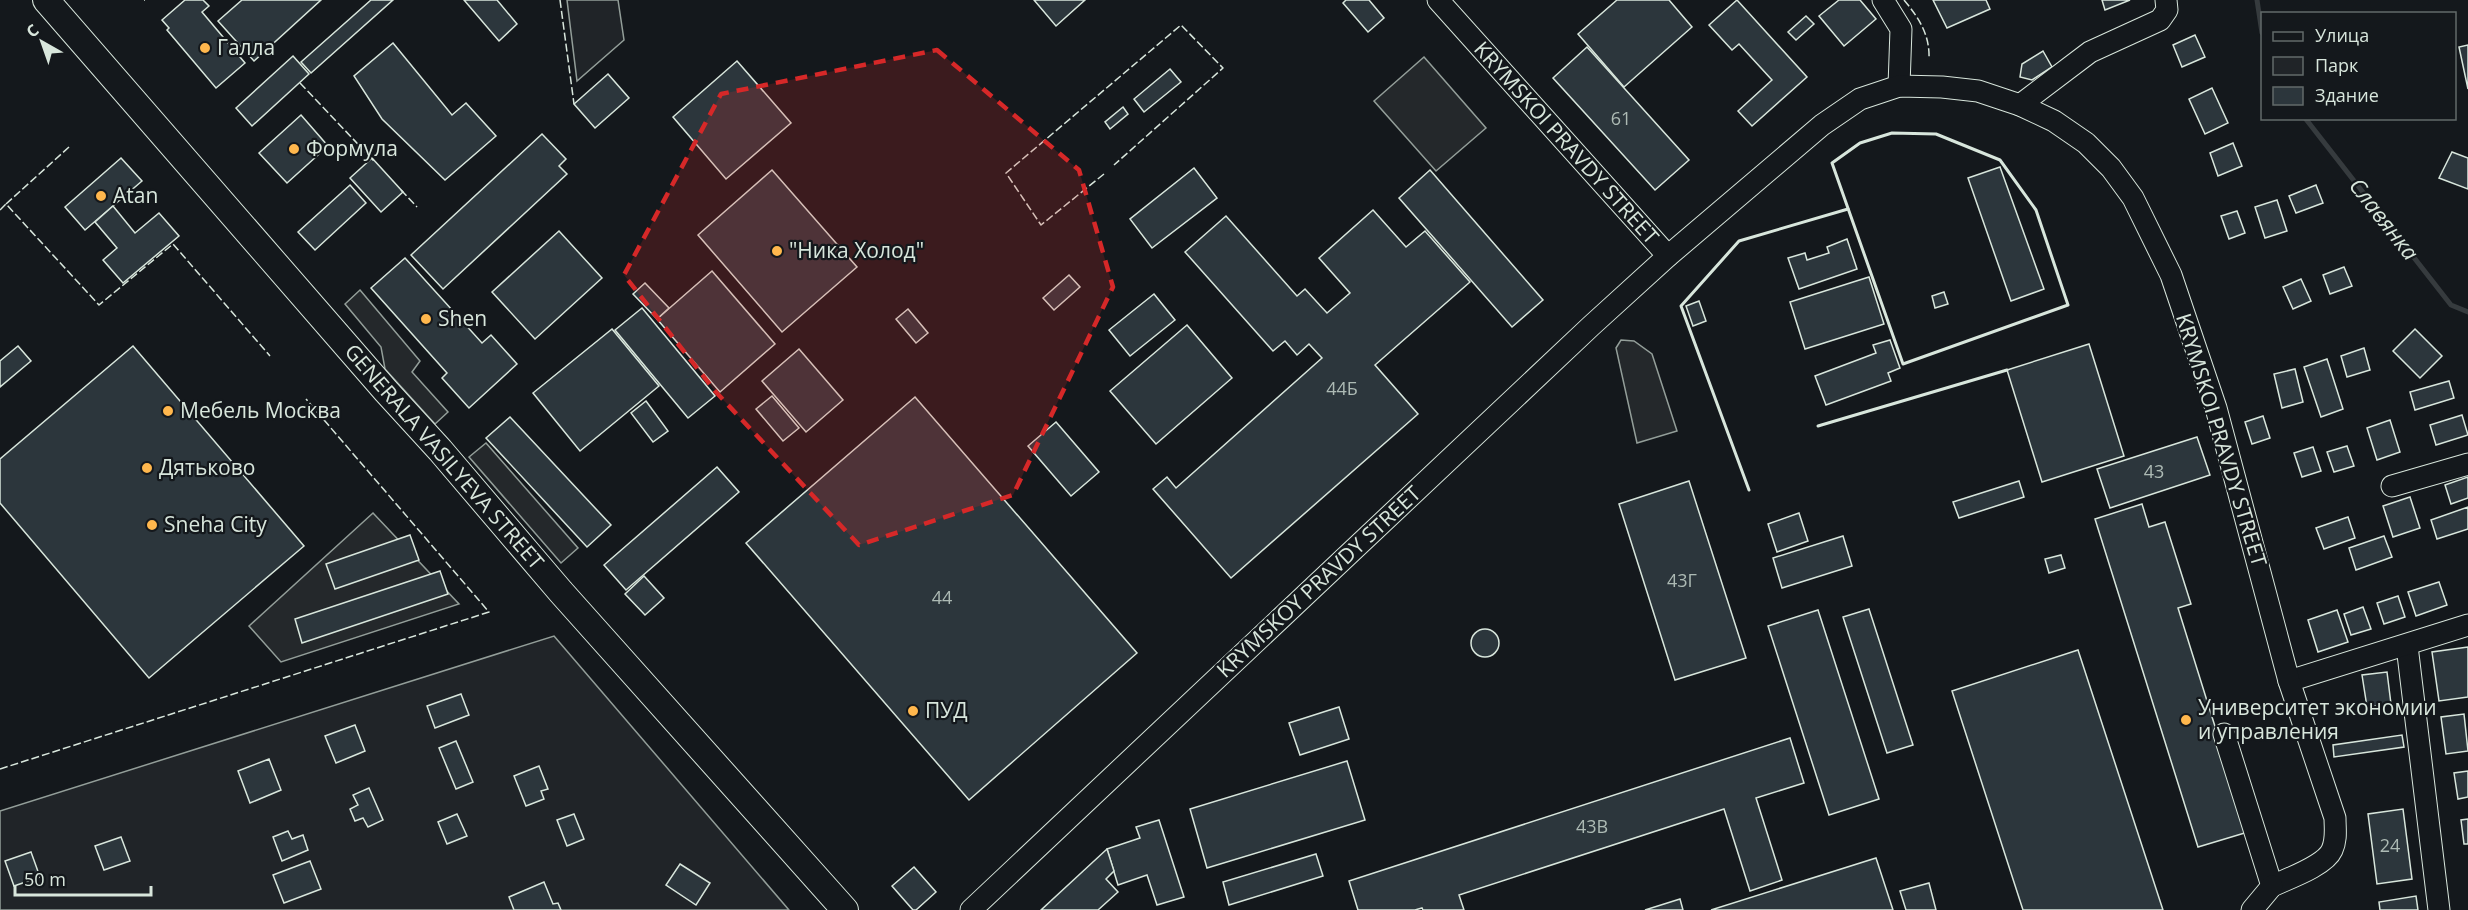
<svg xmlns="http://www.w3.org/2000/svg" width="2468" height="910" font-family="'Open Sans',sans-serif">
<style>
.green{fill:#202428;stroke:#939e99;stroke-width:1.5}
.parking{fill:#24282b;stroke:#939e99;stroke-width:1.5}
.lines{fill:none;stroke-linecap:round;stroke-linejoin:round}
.stream{stroke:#363b3e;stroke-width:5}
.building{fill:#2c363c;stroke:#d8e6dc;stroke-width:1.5}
.minor-casing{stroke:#d8e6dc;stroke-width:23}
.major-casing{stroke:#d8e6dc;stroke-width:28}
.minor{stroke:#14181c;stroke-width:21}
.major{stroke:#14181c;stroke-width:26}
.fence{stroke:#d8e6dc;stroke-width:1.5;stroke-dasharray:8 3;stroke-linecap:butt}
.wall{stroke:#d8e6dc;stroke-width:3}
.marked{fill:#d62828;fill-opacity:0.2;stroke:#d62828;stroke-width:4.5;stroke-dasharray:12 8;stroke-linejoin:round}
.poi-dot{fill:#ffb74d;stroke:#14181c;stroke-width:2}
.labels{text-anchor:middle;stroke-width:4.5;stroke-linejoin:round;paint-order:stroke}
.number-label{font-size:18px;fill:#adbab4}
.poi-label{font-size:21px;fill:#d8e6dc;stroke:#14181c;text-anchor:start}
.street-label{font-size:21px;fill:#d8e6dc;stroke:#14181c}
.water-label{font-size:22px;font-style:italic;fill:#d8e6dc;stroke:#14181c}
</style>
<rect width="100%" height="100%" fill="#14181c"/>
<g class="green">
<path d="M567 0H618L624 40 577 81Z"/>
<path d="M554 636 789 910H0V811Z"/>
</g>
<g class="parking">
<path d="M1424 57 1486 128 1436 171 1374 101Z"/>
<path d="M360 290 420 361 412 372 448 412 435 424 385 369 381 347 345 304Z"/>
<path d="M1621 340 1634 341 1652 354 1677 431 1637 443 1616 348Z"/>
<path d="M486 443 578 548 561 563 469 457Z"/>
<path d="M373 513 459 604 281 662 249 626Z"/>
</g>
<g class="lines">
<g class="stream">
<path d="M2257 0 2262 33"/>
<path d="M2305 118 2451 305 2468 312"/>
</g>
</g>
<g class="building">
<path d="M185 0H203L209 6 202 12 245 63 216 88 167 30 169 28 162 20Z"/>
<path d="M242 0H321L254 61 218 21Z"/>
<path d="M371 0H393L311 73 301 62Z"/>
<path d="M464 0H497L517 24 499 41Z"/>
<path d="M1034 0H1085L1056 26Z"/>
<path d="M1346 0H1369L1384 18 1368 32 1343 3Z"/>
<path d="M1617 0H1669L1692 27 1624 87 1578 34Z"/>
<path d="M1737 0 1807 77 1752 126 1738 111 1772 80 1739 44 1732 50 1709 25Z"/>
<path d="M1839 0H1860L1876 19 1844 46 1819 16Z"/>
<path d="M1933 0H1986L1990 9 1947 28Z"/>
<path d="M2102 0H2130L2105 10Z"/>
<path d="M1806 16 1814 24 1796 40 1788 32Z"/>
<path d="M2195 35 2205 57 2182 67 2173 45Z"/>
<path d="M393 43 452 115 466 103 496 136 445 180 382 119 354 76Z"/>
<path d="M2468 45V89L2459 47Z"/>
<path d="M1587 47 1689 160 1655 190 1553 78Z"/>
<path d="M2043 51 2052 67 2032 80 2020 77 2022 64Z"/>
<path d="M293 56 309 74 252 126 236 108Z"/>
<path d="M737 61 791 123 726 179 673 117Z"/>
<path d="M1170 69 1181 82 1144 112 1134 99Z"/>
<path d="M608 74 629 98 595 128 574 104Z"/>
<path d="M2212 88 2228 123 2205 134 2189 99Z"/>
<path d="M1123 107 1128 114 1110 129 1105 122Z"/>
<path d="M301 115 328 146 287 183 259 153Z"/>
<path d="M542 134 566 159 559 166 567 174 443 289 411 255Z"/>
<path d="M2233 143 2242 166 2218 176 2210 153Z"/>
<path d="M2452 152 2468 158V189L2439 178Z"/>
<path d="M121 158 142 181 85 230 65 207Z"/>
<path d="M372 158 403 192 381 212 350 178Z"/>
<path d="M2000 167 2044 289 2011 301 1968 178Z"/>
<path d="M1194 168 1217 198 1152 248 1130 219Z"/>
<path d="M772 170 857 267 782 332 698 235Z"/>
<path d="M1430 170 1543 300 1512 327 1399 198Z"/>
<path d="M350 185 366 203 315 250 298 232Z"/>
<path d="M2316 185 2323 203 2296 213 2289 196Z"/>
<path d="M2277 200 2287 231 2265 238 2255 207Z"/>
<path d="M113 206 135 233 159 213 179 236 123 283 103 260 117 248 95 222Z"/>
<path d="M1373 210 1406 247 1425 231 1470 282 1375 365 1418 414 1231 578 1153 489 1167 477 1176 488 1322 358 1309 344 1297 355 1285 341 1273 351 1185 252 1226 216 1297 296 1305 289 1327 313 1350 293 1319 258Z"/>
<path d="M2237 211 2245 233 2229 239 2221 216Z"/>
<path d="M559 231 602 278 535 339 492 292Z"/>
<path d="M1847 239 1857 269 1799 289 1788 258 1805 253 1807 260 1829 253 1827 247Z"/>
<path d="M405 258 482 343 491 335 517 364 469 408 442 378 447 373 371 288Z"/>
<path d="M2344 267 2352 286 2330 294 2323 275Z"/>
<path d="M712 271 775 344 720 392 657 319Z"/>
<path d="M1069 275 1080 287 1054 310 1043 298Z"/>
<path d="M1869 277 1884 324 1805 349 1790 302Z"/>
<path d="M2301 279 2311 301 2293 309 2283 287Z"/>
<path d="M645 283 669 308 657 319 633 294Z"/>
<path d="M1944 292 1948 304 1935 308 1932 296Z"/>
<path d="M1154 294 1175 320 1130 356 1109 330Z"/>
<path d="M1699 301 1706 321 1693 326 1686 306Z"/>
<path d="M642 308 715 396 688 418 615 330Z"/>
<path d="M908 309 928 333 916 343 896 319Z"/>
<path d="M1187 325 1232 378 1156 444 1110 391Z"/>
<path d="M612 329 659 386 580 451 533 393Z"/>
<path d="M2415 329 2442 356 2420 378 2393 351Z"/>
<path d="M1890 340 1900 368 1888 373 1891 381 1826 405 1815 376 1876 353 1873 345Z"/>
<path d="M2089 344 2124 456 2042 482 2007 370Z"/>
<path d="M18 346 31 361 0 387V361Z"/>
<path d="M133 346 304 546 149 678 0 503V459Z"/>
<path d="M2364 348 2370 370 2347 377 2341 356Z"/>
<path d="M799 349 843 400 806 432 762 381Z"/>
<path d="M2327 359 2343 409 2321 417 2304 367Z"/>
<path d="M2295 369 2303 402 2282 408 2274 374Z"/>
<path d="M2449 381 2454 398 2415 410 2410 392Z"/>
<path d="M772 396 799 428 783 441 756 409Z"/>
<path d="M915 397 1137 653 969 800 746 543Z"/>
<path d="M646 401 668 431 653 442 631 413Z"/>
<path d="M2462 415 2468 435 2436 445 2430 425Z"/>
<path d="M2263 416 2270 438 2252 444 2245 422Z"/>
<path d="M510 417 611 525 587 547 486 438Z"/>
<path d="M2390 420 2400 452 2377 460 2367 428Z"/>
<path d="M1056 422 1099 472 1071 496 1028 446Z"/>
<path d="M2197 437 2210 475 2110 508 2097 469Z"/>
<path d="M2347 446 2354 466 2334 472 2327 452Z"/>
<path d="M2313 447 2321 471 2302 477 2294 453Z"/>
<path d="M717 467 739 492 626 590 604 565Z"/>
<path d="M2468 477V498L2451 504 2445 485Z"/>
<path d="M1689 481 1746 658 1675 680 1619 504Z"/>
<path d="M2019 481 2024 497 1959 518 1953 502Z"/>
<path d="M2410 497 2420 528 2393 537 2383 506Z"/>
<path d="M2142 504 2149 527 2165 522 2191 604 2178 608 2248 832 2198 847 2095 519Z"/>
<path d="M2468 507V529L2437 539 2431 520Z"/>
<path d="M1799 513 1808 541 1777 552 1768 524Z"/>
<path d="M2348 517 2355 538 2324 549 2316 528Z"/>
<path d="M410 535 419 560 335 589 326 564Z"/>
<path d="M1843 536 1852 566 1782 588 1773 558Z"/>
<path d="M2384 536 2392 557 2356 570 2349 548Z"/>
<path d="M2061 555 2065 568 2049 573 2045 559Z"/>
<path d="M440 571 448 594 302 643 295 619Z"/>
<path d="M644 576 664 598 645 615 625 594Z"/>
<path d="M2439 582 2447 605 2416 616 2408 592Z"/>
<path d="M2398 596 2405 617 2384 624 2377 603Z"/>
<path d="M2363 607 2371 629 2351 635 2344 614Z"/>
<path d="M1869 609 1913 745 1887 753 1843 617Z"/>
<path d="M1818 610 1879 799 1829 815 1768 626Z"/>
<path d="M2337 610 2348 642 2318 652 2308 620Z"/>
<circle cx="1485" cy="643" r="14"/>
<path d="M2468 647V697L2439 701 2432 652Z"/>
<path d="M2078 650 2163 910H2023L1952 691Z"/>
<path d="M2387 672 2391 704 2367 707 2362 675Z"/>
<path d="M461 694 469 715 435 728 427 706Z"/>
<path d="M1339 707 1349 739 1300 755 1289 723Z"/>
<path d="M2464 714 2468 751 2446 754 2441 717Z"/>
<path d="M355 725 365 751 336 763 325 736Z"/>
<path d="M2402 735 2404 747 2334 757 2333 745Z"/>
<path d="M1790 738 1804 783 1756 798 1782 880 1750 891 1724 809 1459 895 1464 910H1423L1422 908 1415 910H1358L1349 881Z"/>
<path d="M456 741 473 782 456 789 439 748Z"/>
<path d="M269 759 281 790 250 803 238 771Z"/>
<path d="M1347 761 1365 820 1207 868 1190 809Z"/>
<path d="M539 766 548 789 541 791 544 799 526 806 514 776Z"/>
<path d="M2468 771V797L2458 799 2454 773Z"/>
<path d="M369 788 383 820 368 827 363 818 355 821 350 809 358 805 353 795Z"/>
<path d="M2403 809 2412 879 2377 884 2368 814Z"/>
<path d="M457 814 467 836 447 844 438 822Z"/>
<path d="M574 814 584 839 567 846 557 820Z"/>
<path d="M2468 819V844H2464L2461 820Z"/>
<path d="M1159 820 1184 897 1157 905 1147 875 1118 885 1107 849 1140 838 1136 827Z"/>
<path d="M288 831 292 839 303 835 308 850 282 861 273 837Z"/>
<path d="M121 837 130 861 104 870 95 846Z"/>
<path d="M1107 849 1114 871 1106 879 1118 892 1098 910H1041Z"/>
<path d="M31 852 40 877 14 886 5 861Z"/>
<path d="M1316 854 1323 876 1229 905 1223 882Z"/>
<path d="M1876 858 1893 910H1711Z"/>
<path d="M310 861 321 889 284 903 273 875Z"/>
<path d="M680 864 710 883 696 905 666 885Z"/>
<path d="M914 867 936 892 916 910H913L892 886Z"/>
<path d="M544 882 553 904 558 903 561 910H514L509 897Z"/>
<path d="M1929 883 1936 910H1906L1900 891Z"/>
<path d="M2416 896 2418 910H2380L2379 902Z"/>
<path d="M1680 899 1683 910H1645Z"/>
</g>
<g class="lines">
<defs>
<g id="minor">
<path d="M1438 0 1668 256"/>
<path d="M1883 0 1901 29 1899 86"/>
<path d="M2020 105 2090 52 2160 20 2167 10 2166 0"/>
<path d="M2392 486 2468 464"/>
<path d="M2407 646 2439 910"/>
<path d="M2289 681 2468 625"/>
<path d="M971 910 1591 326 1668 256 1822 125 1860 99 1899 86 1942 87 1978 91 2020 105 2054 121 2086 143 2111 168 2133 198 2171 275 2216 408 2289 681 2335 818C2335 829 2337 839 2332 850 2325 866 2287 879 2272 886L2224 734"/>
<path d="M2252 910 2272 886"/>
</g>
<path id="major" d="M46 0 386 391 440 450 561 592 845 910"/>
</defs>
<use href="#minor" class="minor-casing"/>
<use href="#major" class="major-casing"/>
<use href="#minor" class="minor"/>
<use href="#major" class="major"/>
<g class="fence">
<path d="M144 0H145"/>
<path d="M560 0 574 104"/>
<path d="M1904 0C1919 18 1930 35 1929 59"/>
<path d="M300 83 374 161"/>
<path d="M1104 174 1041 225 1006 173 1181 25 1223 68 1114 165"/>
<path d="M401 190 417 207"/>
<path d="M6 204 69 147"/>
<path d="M0 210 6 204 99 305 173 244 270 356"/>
<path d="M0 769 489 612 306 399"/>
</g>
<g class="wall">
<path d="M1892 133 1936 134 2000 160 2036 210 2068 305 1903 364 1832 163 1860 143Z"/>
<path d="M1818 426 2007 370"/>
<path d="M1749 490 1681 306 1739 241 1848 209"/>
</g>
</g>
<path class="marked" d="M937 50 1079 170 1113 287 1013 495 859 545 715 391 624 275 721 94Z"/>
<g class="poi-dot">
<circle cx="205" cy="48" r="6"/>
<circle cx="294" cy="149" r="6"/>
<circle cx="101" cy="196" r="6"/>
<circle cx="777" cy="251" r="6"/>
<circle cx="426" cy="319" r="6"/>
<circle cx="168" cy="411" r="6"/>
<circle cx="147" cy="468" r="6"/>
<circle cx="152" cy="525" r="6"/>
<circle cx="913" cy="711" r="6"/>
<circle cx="2186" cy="720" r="6"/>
</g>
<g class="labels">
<g class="number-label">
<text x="1621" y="125">61</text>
<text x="1342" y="395">44Б</text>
<text x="2154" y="478">43</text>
<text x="1682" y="587">43Г</text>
<text x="942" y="604">44</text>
<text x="1592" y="833">43В</text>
<text x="2390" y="852">24</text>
</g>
<g class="poi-label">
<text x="217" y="55">Галла</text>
<text x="306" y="156">Формула</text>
<text x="113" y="203">Atan</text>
<text x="789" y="258">"Ника Холод"</text>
<text x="438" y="326">Shen</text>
<text x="180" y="418">Мебель Москва</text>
<text x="159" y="475">Дятьково</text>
<text x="164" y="532">Sneha City</text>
<text x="2198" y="715">Университет экономии<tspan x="2198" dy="24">и управления</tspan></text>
<text x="925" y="718">ПУД</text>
</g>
<g class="street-label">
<text transform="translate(1566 143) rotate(48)" y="7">KRYMSKOI PRAVDY STREET</text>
<text transform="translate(2221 440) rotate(73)" y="7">KRYMSKOI PRAVDY STREET</text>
<text transform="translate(444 457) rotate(49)" y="7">GENERALA VASILYEVA STREET</text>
<text transform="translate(1319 582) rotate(-43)" y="7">KRYMSKOY PRAVDY STREET</text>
</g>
<g class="water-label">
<text transform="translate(2384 219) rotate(52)" y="8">Славянка</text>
</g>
</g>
<rect x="2261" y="12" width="195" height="108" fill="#14181c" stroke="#626a69" stroke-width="1.5"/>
<rect x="2273" y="32" width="30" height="9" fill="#14181c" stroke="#626a69" stroke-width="1.5"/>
<text x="2315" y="42" font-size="18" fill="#d8e6dc">Улица</text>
<rect x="2273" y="57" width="30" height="18" fill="#202428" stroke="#626a69" stroke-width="1.5"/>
<text x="2315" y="72" font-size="18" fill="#d8e6dc">Парк</text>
<rect x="2273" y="87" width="30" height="18" fill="#2c363c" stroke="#626a69" stroke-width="1.5"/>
<text x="2315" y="102" font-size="18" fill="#d8e6dc">Здание</text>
<g transform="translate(42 42) rotate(320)" stroke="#14181c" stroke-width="4.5" paint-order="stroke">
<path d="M0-4.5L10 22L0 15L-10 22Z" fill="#d8e6dc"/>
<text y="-9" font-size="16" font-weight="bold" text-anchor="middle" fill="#d8e6dc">С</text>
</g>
<path d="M15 886v9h136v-9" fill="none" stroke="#d8e6dc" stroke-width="3"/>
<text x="24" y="886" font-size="18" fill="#d8e6dc" stroke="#14181c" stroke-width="4.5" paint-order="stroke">50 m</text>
</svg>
